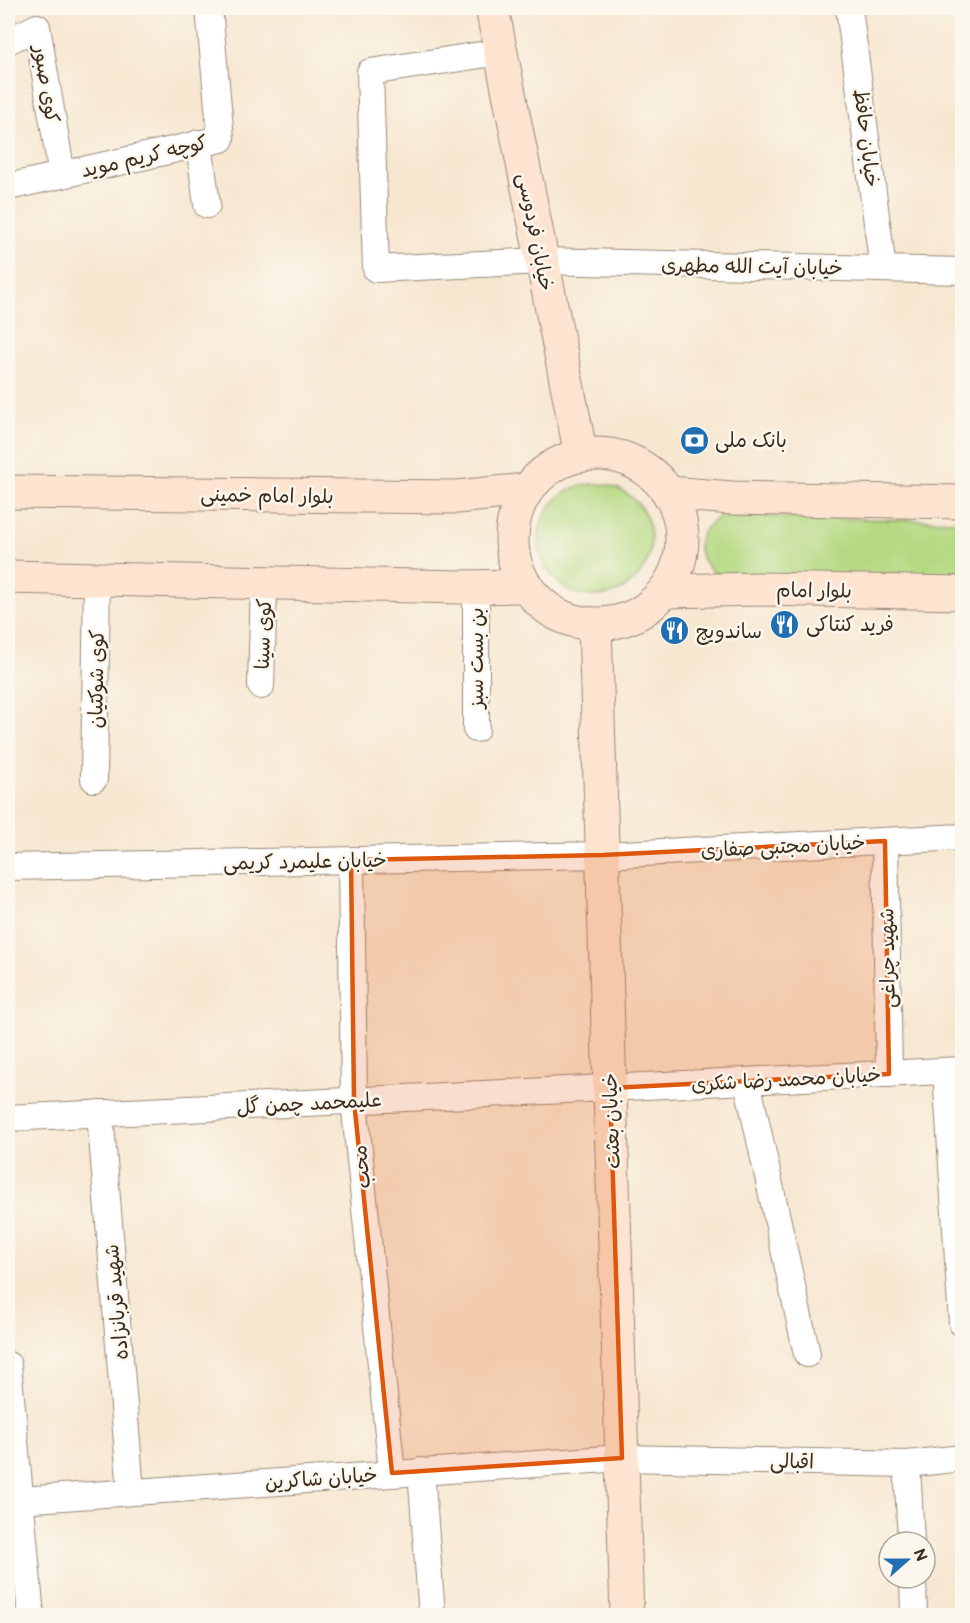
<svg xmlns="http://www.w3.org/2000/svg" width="970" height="1623" font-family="'Balsamiq Sans','Playpen Sans Arabic',sans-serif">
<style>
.green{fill:#b5d982;stroke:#788250;stroke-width:1.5}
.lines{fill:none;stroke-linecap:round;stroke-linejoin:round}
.street-casing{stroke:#998878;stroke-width:28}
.secondary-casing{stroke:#998878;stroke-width:35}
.street{stroke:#fff;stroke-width:26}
.secondary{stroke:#fde4d1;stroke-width:33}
.marked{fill:#df570d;fill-opacity:0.2;stroke:#df570d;stroke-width:4.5;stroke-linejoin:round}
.labels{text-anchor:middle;stroke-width:5;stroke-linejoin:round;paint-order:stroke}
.street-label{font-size:20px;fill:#3b2a1e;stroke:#fbf7ec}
.poi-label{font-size:20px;fill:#3b2a1e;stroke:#fbf7ec;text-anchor:start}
</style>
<rect width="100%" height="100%" fill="#fbf7ec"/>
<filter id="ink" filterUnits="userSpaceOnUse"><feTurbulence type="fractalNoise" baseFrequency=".0167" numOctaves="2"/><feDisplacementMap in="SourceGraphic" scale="12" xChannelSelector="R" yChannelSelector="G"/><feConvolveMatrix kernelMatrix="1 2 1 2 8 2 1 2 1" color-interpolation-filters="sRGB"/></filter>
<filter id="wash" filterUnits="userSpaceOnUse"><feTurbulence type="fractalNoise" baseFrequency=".008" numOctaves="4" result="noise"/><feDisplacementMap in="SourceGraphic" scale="24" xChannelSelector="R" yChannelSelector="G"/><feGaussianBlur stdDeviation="1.35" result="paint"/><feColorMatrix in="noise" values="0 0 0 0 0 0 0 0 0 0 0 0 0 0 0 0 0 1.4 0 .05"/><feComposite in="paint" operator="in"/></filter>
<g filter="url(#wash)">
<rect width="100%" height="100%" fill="#f7e7d1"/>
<g class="green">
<circle cx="595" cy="540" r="56"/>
<path d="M720 516 962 521V581L716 574C691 553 694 534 720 516Z"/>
</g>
</g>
<g filter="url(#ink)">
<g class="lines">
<defs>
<g id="street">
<path d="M849 8 883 269"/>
<path d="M8 41 37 27 62 175"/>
<path d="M500 52 370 72 376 269 542 261 962 271"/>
<path d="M199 143 207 205"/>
<path d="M8 187 221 139 209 8"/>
<path d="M261 686 264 583"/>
<path d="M476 729V587"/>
<path d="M94 779 97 579"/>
<path d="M885 841 889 1074"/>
<path d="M351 860 354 1101 392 1473"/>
<path d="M8 867 603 855 962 837"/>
<path d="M946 1071 962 1323"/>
<path d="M747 1081 807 1354"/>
<path d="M100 1113 131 1492"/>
<path d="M8 1118 962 1070"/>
<path d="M8 1365 31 1616"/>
<path d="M907 1464 911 1542"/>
<path d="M421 1471 432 1616"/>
<path d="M20 1500 622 1458 907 1464 962 1458"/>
<path d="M913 1578 914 1616"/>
</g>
<g id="secondary">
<path d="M492 8 581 455"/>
<circle cx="597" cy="539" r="85"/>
<path d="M8 492 457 497 526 490"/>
<path d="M669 493 732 498 962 502"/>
<path d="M8 577 460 587 525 586"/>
<path d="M666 591 761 589 962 593"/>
<path d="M595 626 627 1616"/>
</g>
</defs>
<use href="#street" class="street-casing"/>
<use href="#secondary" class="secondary-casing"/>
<use href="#street" class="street"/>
<use href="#secondary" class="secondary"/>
</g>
</g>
<path class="marked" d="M885 841 889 1074 610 1088 622 1458 392 1473 354 1101 351 860 603 855Z"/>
<defs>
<symbol id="bank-disc" viewBox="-11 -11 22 22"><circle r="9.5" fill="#1f6fb2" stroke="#fbf7ec"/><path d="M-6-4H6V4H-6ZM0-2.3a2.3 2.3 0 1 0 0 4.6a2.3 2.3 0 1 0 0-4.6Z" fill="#fff"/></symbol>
<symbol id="restaurant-disc" viewBox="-11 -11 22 22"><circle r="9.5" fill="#1f6fb2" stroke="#fbf7ec"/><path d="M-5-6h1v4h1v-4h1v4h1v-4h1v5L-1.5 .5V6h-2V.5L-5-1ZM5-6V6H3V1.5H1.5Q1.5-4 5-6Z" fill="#fff"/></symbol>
</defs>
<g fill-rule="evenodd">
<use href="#bank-disc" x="678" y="424" width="33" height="33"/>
<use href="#restaurant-disc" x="768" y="608" width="33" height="33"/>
<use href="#restaurant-disc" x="658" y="614" width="33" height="33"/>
</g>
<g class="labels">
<g class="street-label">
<text transform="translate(47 84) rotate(81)" y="7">کوی صبور</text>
<text transform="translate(867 138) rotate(83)" y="7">خیابان حافظ</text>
<text transform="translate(144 156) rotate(-13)" y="7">کوچه کریم موید</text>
<text transform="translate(536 232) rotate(79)" y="7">خیابان فردوسی</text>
<text transform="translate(752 266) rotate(1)" y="7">خیابان آیت الله مطهری</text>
<text transform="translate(267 495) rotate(1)" y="7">بلوار امام خمینی</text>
<text transform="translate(814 590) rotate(1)" y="7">بلوار امام</text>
<text transform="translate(263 634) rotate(-88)" y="7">کوی سینا</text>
<text transform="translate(476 658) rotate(-90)" y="7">بن بست سبز</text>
<text transform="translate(96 679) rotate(-89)" y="7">کوی شوکتیان</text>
<text transform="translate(783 846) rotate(-3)" y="7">خیابان مجتبی صفاری</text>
<text transform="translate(305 861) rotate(-1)" y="7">خیابان علیمرد کریمی</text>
<text transform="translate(887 958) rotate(-91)" y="7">شهید چراغی</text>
<text transform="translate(786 1079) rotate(-3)" y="7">خیابان محمد رضا شکری</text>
<text transform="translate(309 1103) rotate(-3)" y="7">علیمحمد چمن گل</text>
<text transform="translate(611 1121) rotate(-92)" y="7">خیابان بعثت</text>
<text transform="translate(361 1167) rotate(-96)" y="7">محب</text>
<text transform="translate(116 1302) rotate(-95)" y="7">شهید قربانزاده</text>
<text transform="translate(792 1461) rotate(1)" y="7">اقبالی</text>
<text transform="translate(321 1478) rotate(-4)" y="7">خیابان شاکرین</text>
</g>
<g class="poi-label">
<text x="715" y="447">بانک ملی</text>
<text x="806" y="631">فرید کنتاکی</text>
<text x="696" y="638">ساندویچ</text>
</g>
</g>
<rect width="970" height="1623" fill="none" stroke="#fbf7ec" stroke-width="30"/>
<g transform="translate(907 1560) rotate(69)"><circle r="28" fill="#fbf7ec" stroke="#aea59a" stroke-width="1.5"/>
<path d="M0-4.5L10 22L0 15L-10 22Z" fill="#1f6fb2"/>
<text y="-9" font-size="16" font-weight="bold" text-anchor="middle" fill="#3b2a1e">N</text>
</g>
</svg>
